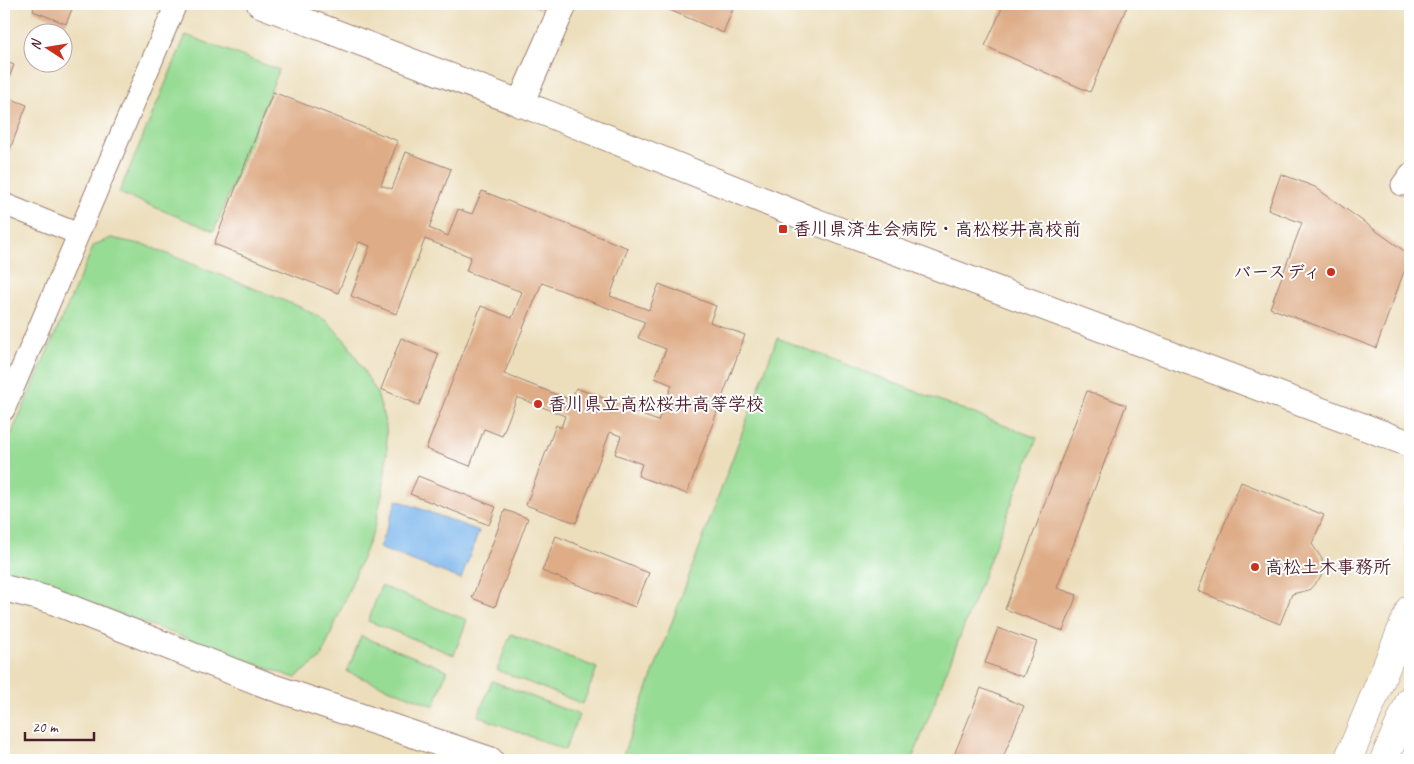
<svg xmlns="http://www.w3.org/2000/svg" width="1414" height="764" font-family="Caveat,'Klee One',sans-serif">
<style>
.green{fill:#97dc94;stroke:#707e60}
.water{fill:#7ab6ec;stroke:#626a8c}
.building{fill:#deac86;fill-rule:evenodd}
.lines{fill:none;stroke-linecap:round;stroke-linejoin:round}
.minor-casing{stroke:#9b7e73;stroke-width:23}
.tertiary-casing{stroke:#9b7e73;stroke-width:28}
.secondary-casing{stroke:#9b7e73;stroke-width:29}
.minor{stroke:#fff;stroke-width:21}
.tertiary{stroke:#fff;stroke-width:26}
.secondary{stroke:#fff;stroke-width:28}
.poi-dot{fill:#c8321e;stroke:#fff;stroke-width:2}
.labels{text-anchor:middle;stroke-width:4;stroke-linejoin:round;paint-order:stroke}
.poi-label{font-size:18px;font-weight:bold;fill:#4a1f2b;stroke:#fff;text-anchor:start}
</style>
<rect width="100%" height="100%" fill="#fff"/>
<filter id="ink" filterUnits="userSpaceOnUse"><feTurbulence type="fractalNoise" baseFrequency=".02" numOctaves="2"/><feDisplacementMap in="SourceGraphic" scale="10" xChannelSelector="R" yChannelSelector="G"/><feConvolveMatrix kernelMatrix="1 2 1 2 8 2 1 2 1" color-interpolation-filters="sRGB"/></filter>
<filter id="wash" filterUnits="userSpaceOnUse"><feTurbulence type="fractalNoise" baseFrequency=".0096" numOctaves="4" result="noise"/><feDisplacementMap in="SourceGraphic" scale="20" xChannelSelector="R" yChannelSelector="G"/><feGaussianBlur stdDeviation="1.12" result="paint"/><feColorMatrix in="noise" values="0 0 0 0 0 0 0 0 0 0 0 0 0 0 0 0 0 1.4 0 .05"/><feComposite in="paint" operator="in"/></filter>
<g filter="url(#wash)">
<rect width="100%" height="100%" fill="#ecdebb"/>
<g class="green">
<path d="M186 35 279 70 214 231 119 193Z"/>
<path d="M111 238 145 245 300 307 327 321 348 344 377 393 386 426 387 452 383 490 374 529 321 658 295 678 4 572V451L94 245Z"/>
<path d="M777 338 1037 438 912 760H621Z"/>
<path d="M381 586 467 620 454 655 368 621Z"/>
<path d="M511 634 597 668 583 704 497 670Z"/>
<path d="M361 636 447 670 434 706 347 672Z"/>
<path d="M492 681 579 715 565 750 478 716Z"/>
</g>
<path class="water" d="M397 500 479 531 461 579 379 548Z"/>
<g id="blocks">
<g class="building">
<path d="M35 4H74L66 24 33 11Z"/>
<path d="M527 4H544L542 10Z"/>
<path d="M656 4H735L723 33Z"/>
<path d="M1004 4H1128L1090 92 985 46Z"/>
<path d="M4 61 14 65 4 91Z"/>
<path d="M273 92 398 141 381 185 392 189 406 152 451 169 429 228 448 236 458 209 472 214 482 191 628 248 610 296 649 310 659 284 716 306 710 322 745 335 687 494 638 476 642 464 615 454 621 436 610 432 576 523 526 505 556 425 561 428 565 416 517 397 502 436 484 429 470 466 426 449 481 306 512 318 522 292 466 271 471 257 425 239 396 314 351 296 370 246 359 242 338 293 214 244ZM542 283 645 322 638 338 666 349 655 378 672 385 658 421 631 411 632 409 576 388 571 400 504 374Z"/>
<path d="M4 96 27 105 4 165Z"/>
<path d="M1281 174 1315 187 1410 255 1376 348 1270 308 1302 223 1268 210Z"/>
<path d="M401 338 439 354 419 405 381 389Z"/>
<path d="M1087 391 1126 405 1057 588 1077 595 1063 631 1005 609Z"/>
<path d="M418 476 496 507 489 525 410 494Z"/>
<path d="M1241 482 1324 515 1312 544 1322 559 1321 577 1309 590 1292 594 1280 624 1198 591Z"/>
<path d="M505 510 528 518 495 607 472 598Z"/>
<path d="M556 536 649 573 635 607 542 571Z"/>
<path d="M998 628 1037 642 1023 677 985 663Z"/>
<path d="M981 688 1024 706 1002 760H952Z"/>
</g>
</g>
</g>
<g filter="url(#ink)">
<use href="#blocks" fill-opacity="0" stroke="#9b7e73" stroke-width="1"/>
<g class="lines">
<defs>
<g id="minor">
<path d="M1402 185 1410 174"/>
<path d="M4 204 78 234"/>
<path d="M4 410 176 4"/>
</g>
<g id="tertiary">
<path d="M260 4 551 115 814 221 1410 444"/>
<path d="M520 104 564 4"/>
<path d="M4 588 50 600 272 687 490 760"/>
</g>
<g id="secondary">
<path d="M1348 760 1410 609"/>
<path d="M1384 760 1410 700"/>
</g>
</defs>
<use href="#minor" class="minor-casing"/>
<use href="#tertiary" class="tertiary-casing"/>
<use href="#secondary" class="secondary-casing"/>
<use href="#minor" class="minor"/>
<use href="#tertiary" class="tertiary"/>
<use href="#secondary" class="secondary"/>
</g>
</g>
<g class="poi-dot">
<rect x="778" y="224" width="10" height="10" rx="2.5"/>
<circle cx="1331" cy="272" r="5"/>
<circle cx="538" cy="404" r="5"/>
<circle cx="1255" cy="567" r="5"/>
</g>
<g class="labels">
<g class="poi-label">
<text x="793" y="235">香川県済生会病院・高松桜井高校前</text>
<text x="1321" y="278" text-anchor="end">バースディ</text>
<text x="548" y="410">香川県立高松桜井高等学校</text>
<text x="1265" y="573">高松土木事務所</text>
</g>
</g>
<rect width="1414" height="764" fill="none" stroke="#fff" stroke-width="20"/>
<g transform="translate(48 48) rotate(282)"><circle r="24" fill="#ffffff" stroke="#b7a5aa"/>
<path d="M0-4L9 19L0 12L-9 19Z" fill="#c8321e"/>
<text y="-8" font-size="14" font-weight="bold" text-anchor="middle" fill="#4a1f2b">N</text>
</g>
<path d="M25 732v8h69v-8" fill="none" stroke="#4a1f2b" stroke-width="2.5"/>
<text x="32" y="732" font-size="15" fill="#4a1f2b" stroke="#ffffff" stroke-width="4" paint-order="stroke">20 m</text>
</svg>
